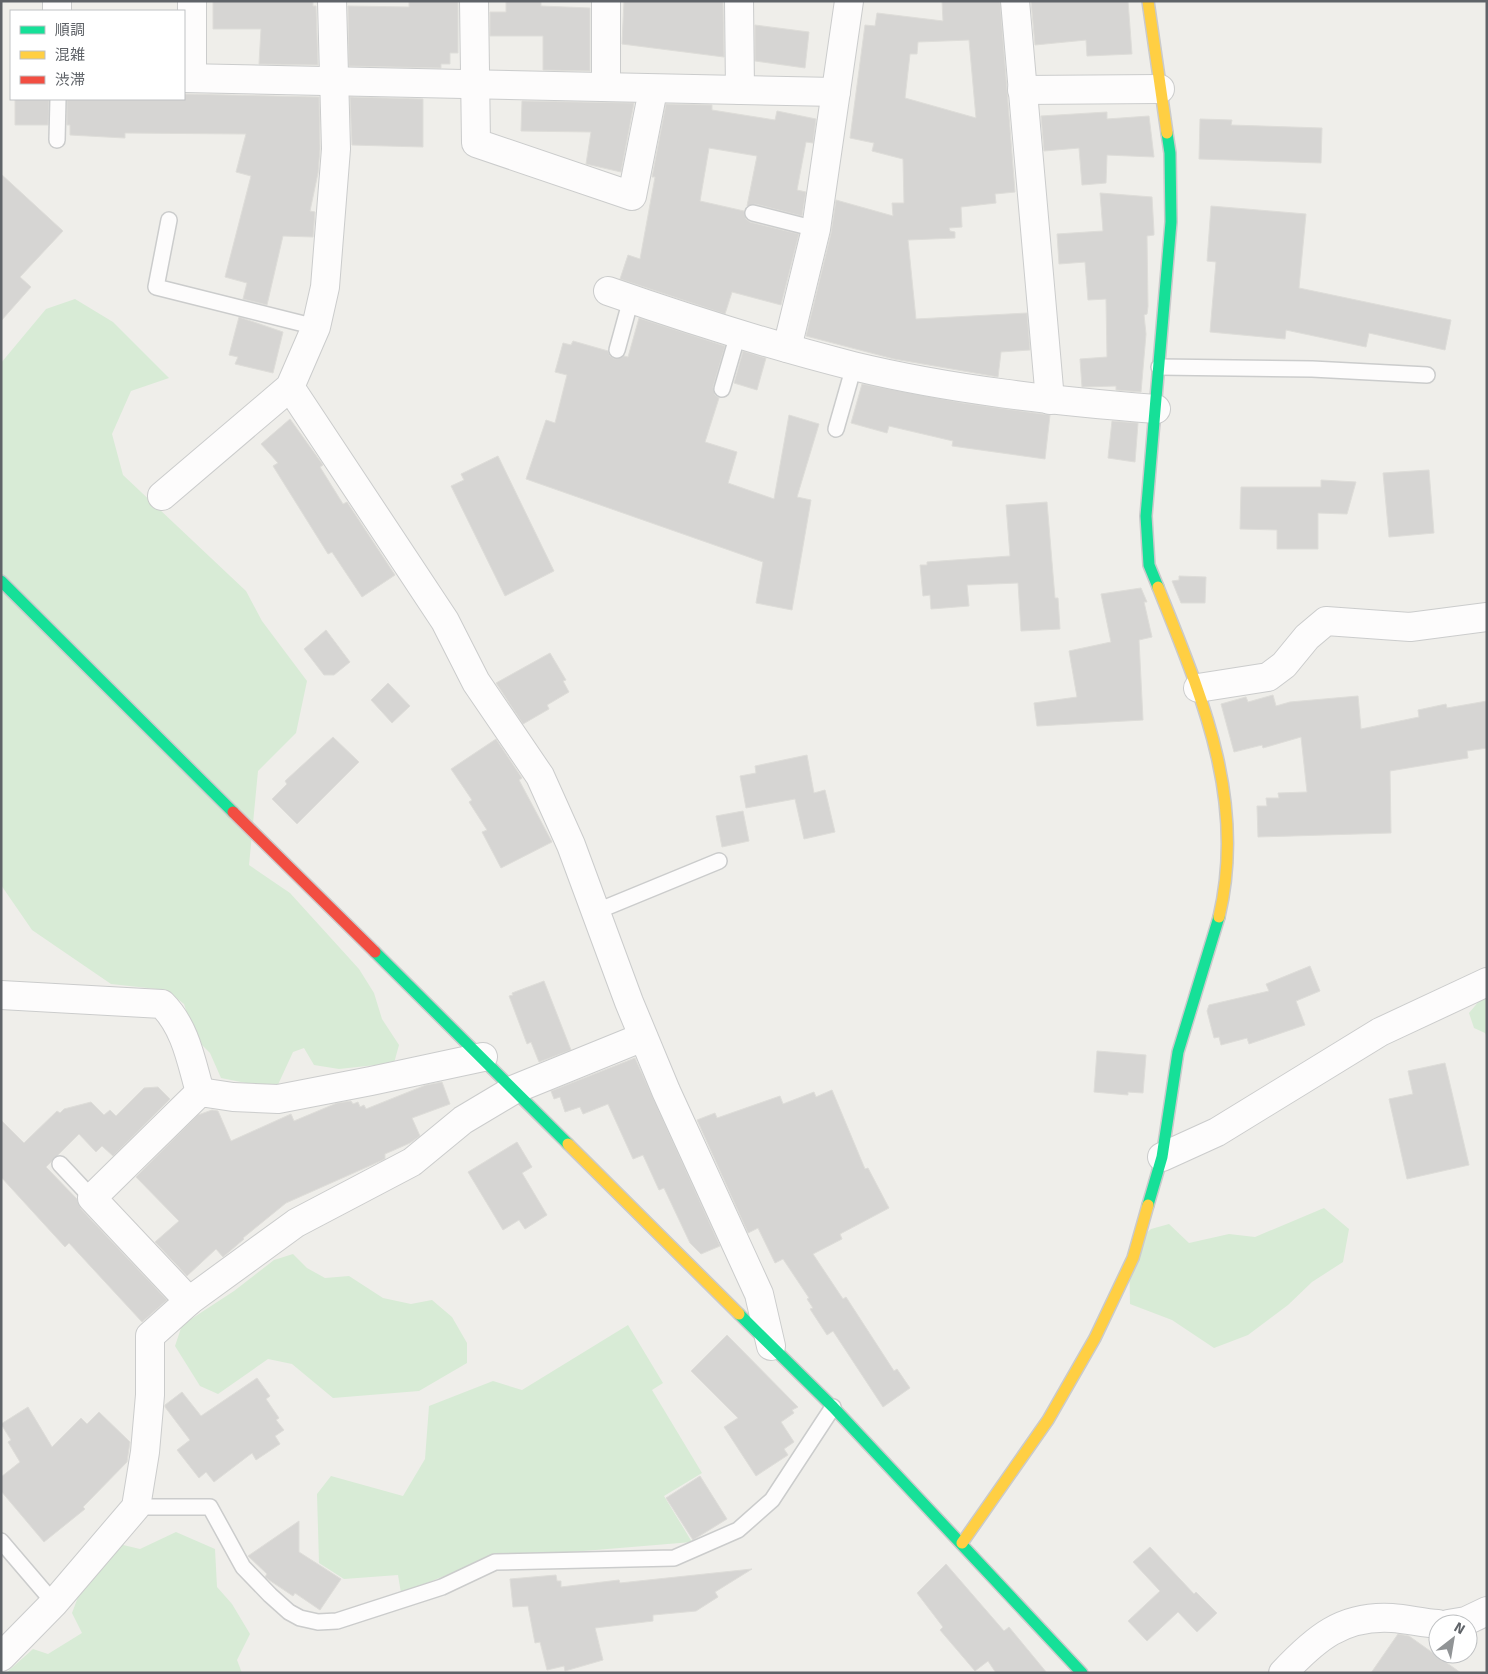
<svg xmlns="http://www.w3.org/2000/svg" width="1488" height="1674" font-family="Signika,'Noto Sans JP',sans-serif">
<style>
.green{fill:#d8ebd6}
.building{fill:#d6d5d3;stroke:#deddd9;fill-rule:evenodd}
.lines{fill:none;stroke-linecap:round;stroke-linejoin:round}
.lane-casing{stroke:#cbcccc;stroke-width:18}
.street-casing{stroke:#cbcccc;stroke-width:30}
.fast-casing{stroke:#cacacb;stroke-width:14}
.slow-casing{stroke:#cacacb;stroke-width:14}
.jam-casing{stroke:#cacacb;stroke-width:14}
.lane{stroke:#fdfcfc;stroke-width:15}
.street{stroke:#fdfcfc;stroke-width:28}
.fast{stroke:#16e098;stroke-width:11}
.slow{stroke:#ffcf43;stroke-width:11}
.jam{stroke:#f24e42;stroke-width:11}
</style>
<rect width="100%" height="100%" fill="#efeeea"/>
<g class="green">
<path d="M75 299 113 322 169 378 131 391 112 434 123 475 246 591 262 621 307 681 296 733 258 771 249 865 290 893 359 969 374 993 382 1019 399 1045 394 1063 339 1069 314 1065 304 1048 293 1052 276 1089 221 1078 210 1053 195 1038 184 1004 166 990 111 984 32 930 1 885V363L46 309Z"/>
<path d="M1485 994H1487V1037L1485 1033 1474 1028 1469 1013Z"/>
<path d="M1324 1208 1349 1229 1343 1262 1312 1282 1288 1305 1248 1335 1214 1348 1172 1320 1130 1304 1129 1248 1151 1229 1169 1224 1189 1243 1229 1234 1255 1237Z"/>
<path d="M293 1254 307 1268 325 1278 349 1276 383 1298 411 1304 432 1300 452 1317 467 1343V1363L419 1391 333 1398 292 1364 268 1359 218 1394 200 1386 175 1346 182 1325 234 1291 274 1260Z"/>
<path d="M628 1325 663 1383 652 1390 702 1473 664 1496 692 1542 488 1559 401 1593 398 1575 344 1579 319 1563 317 1494 331 1476 403 1496 425 1459 429 1406 493 1381 522 1390Z"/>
<path d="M176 1532 215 1549 217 1587 232 1604 250 1634 237 1660 242 1673H6L33 1649 48 1654 82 1633 72 1613 78 1597 119 1544 140 1549Z"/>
</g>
<g class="building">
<path d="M213 1H313V6H316L318 65 259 64 261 29H213Z"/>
<path d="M409 1H458V53H450V64H441V68L349 66 348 6 409 7Z"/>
<path d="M506 1H541V6L590 8V71L543 70V36H490V12H506Z"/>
<path d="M624 1H723L724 57 622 44Z"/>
<path d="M942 1H1000L1015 192 995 194 996 203 961 207 962 227 949 228 950 231 955 232V238L908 240 916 319 1027 313 1030 350 1001 352 998 377 894 359 806 336 831 233 836 200 893 216 892 203H904L903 159 872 151 874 143 850 138 865 25 875 26 877 13 943 21ZM969 40 976 118 905 98 910 54H917L918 42Z"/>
<path d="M1031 1H1128L1132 54 1087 56 1086 40 1035 45Z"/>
<path d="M755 25 809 32 805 68 755 61Z"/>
<path d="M184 94 319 97 320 149 318 173 310 211 315 212 313 237 283 236 267 305 243 299 247 283 225 277 251 176 236 172 246 134 125 133V138L70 135V125H67V99H184Z"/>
<path d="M350 97 423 99V147L352 145Z"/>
<path d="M15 99H49L48 125H15Z"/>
<path d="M522 101 634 103 621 172 586 164 591 132 521 131Z"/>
<path d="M666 104 712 105V110L775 120 777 111 816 119 813 143 806 142 797 190 806 192 802 216 755 204 747 206 757 156 709 148 700 201 744 211 746 219 750 222 799 234 781 305 732 292 725 314 620 279 628 255 640 259 655 177H652Z"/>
<path d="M1107 112V119L1149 116 1154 157 1107 155 1106 183 1082 185 1079 148 1044 151 1041 116Z"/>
<path d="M1200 119 1232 120 1231 125 1322 128 1321 163 1199 159Z"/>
<path d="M1 174 63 231 20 277 31 287 1 321Z"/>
<path d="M1100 193 1152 197 1154 232V235L1147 236 1148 306 1147 314 1144 315 1146 334 1141 392 1116 390V386L1082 387 1080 359 1107 357 1106 299 1088 300 1085 262 1059 264 1057 234 1103 231Z"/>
<path d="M1211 206 1306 214 1299 288 1451 320 1445 350 1369 333 1366 347 1286 330 1285 339 1210 332 1216 262 1207 261Z"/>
<path d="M239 317 283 332 273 373 235 364 238 357 229 355Z"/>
<path d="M639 318 725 346 713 387 715 395 719 398 705 442 737 452 728 483 774 499 789 415 819 424 797 497 811 500 792 610 756 603 763 562 526 479 546 420 555 423 567 375 555 372 563 343 571 345 573 341 608 351 610 356 615 359 624 356 628 357Z"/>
<path d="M743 351 766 358 757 390 734 383Z"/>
<path d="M862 384 963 403 1050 415 1045 459 952 446 953 441 889 426 887 433 851 423Z"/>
<path d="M290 419 323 465 320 467 343 504 347 502 395 575 362 597 332 552 328 554 273 466 278 463 261 444Z"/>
<path d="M1112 421 1138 423 1135 462 1108 458Z"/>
<path d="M498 456 554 571 505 596 451 486 464 480 461 474Z"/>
<path d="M1429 470 1434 533 1389 537 1383 473Z"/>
<path d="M1321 480 1356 482 1347 514 1318 513V549H1277V530L1240 529 1241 487H1321Z"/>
<path d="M1047 502 1055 598H1058L1060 629 1021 631 1018 583 967 585 969 606 931 609 930 595 923 596 920 565H927V562L1010 556 1006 505Z"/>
<path d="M1179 576 1206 577 1205 603H1181L1172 581 1179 580Z"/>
<path d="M1141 588 1147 602H1144L1152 637 1139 640 1143 720 1037 726 1034 703 1077 697 1069 651 1111 642 1101 594Z"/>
<path d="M326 630 350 662 334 675H324L304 649Z"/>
<path d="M550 653 566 680 563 681 569 692 547 705 549 709 523 724 496 683Z"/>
<path d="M388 683 410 706 392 723 371 700Z"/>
<path d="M1273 695 1276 706 1290 702 1358 696 1361 729 1419 717 1418 710 1446 704 1447 708 1487 701V748L1467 751 1468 758 1390 771 1391 833 1258 837 1257 806H1267L1266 798H1279L1278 793 1307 792 1301 737 1263 748 1262 745 1234 752 1221 704 1246 697 1248 702Z"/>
<path d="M333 737 359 762 297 824 272 799 287 784 285 781Z"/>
<path d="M496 739 522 778 519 780 552 842 501 868 482 832 487 830 469 802 472 800 451 769Z"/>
<path d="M807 755 814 793 825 790 835 832 804 839 795 799 746 808 740 776 756 773 755 766Z"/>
<path d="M743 811 749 841 722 847 716 816Z"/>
<path d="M1310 966 1320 991 1296 1001 1305 1025 1249 1044 1247 1038 1221 1045 1219 1037 1214 1038 1207 1011 1209 1005 1269 991 1266 984Z"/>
<path d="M544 981 571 1050 539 1062 531 1042 527 1044 509 996 513 995 512 993Z"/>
<path d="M1097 1051 1146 1055 1143 1093 1128 1092V1095L1094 1092Z"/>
<path d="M635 1058 720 1246 701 1254 690 1243 664 1188 659 1190 643 1155 633 1159 608 1104 583 1114 580 1107 565 1112 560 1097 554 1099 551 1091Z"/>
<path d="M1445 1063 1469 1165 1407 1179 1389 1099 1413 1094 1408 1071Z"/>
<path d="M442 1082 450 1104 412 1118 420 1136 410 1143 385 1154V1159L286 1203 243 1238 244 1239 223 1257 216 1249 187 1276 155 1242 179 1221 136 1177 198 1115 212 1110 218 1111 231 1141 291 1114 294 1121 337 1103 351 1101 353 1104 358 1102 360 1107 364 1105 366 1109 426 1085Z"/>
<path d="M158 1087 170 1099 113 1156 102 1146 96 1152 79 1134 46 1167 77 1199 81 1209 167 1300 142 1322 69 1243 65 1247 1 1177V1120L24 1143 57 1111 60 1113 64 1109 91 1102 104 1115 110 1110 116 1116 144 1088Z"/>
<path d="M832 1090 865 1169 868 1168 889 1208 840 1234 842 1239 813 1254 843 1299 846 1297 894 1371 897 1369 910 1388 883 1407 833 1331 827 1335 810 1309 813 1308 807 1299 809 1298 783 1259 775 1263 758 1228 748 1233 697 1120 715 1113 717 1118 780 1096 783 1104 814 1092 816 1097Z"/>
<path d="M517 1142 532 1167 522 1173 547 1215 525 1229 519 1220 503 1230 468 1172Z"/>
<path d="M727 1335 798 1407 792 1410 794 1413 781 1422 794 1442 784 1449 788 1455 756 1476 724 1427 738 1418 691 1371Z"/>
<path d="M257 1378 270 1396 266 1399 279 1418 276 1420 284 1430 275 1436 280 1444 256 1460 252 1453 214 1482 206 1472 199 1478 177 1450 190 1440 165 1407V1405L182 1392 201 1416Z"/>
<path d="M28 1407 52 1447 81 1418 87 1424 99 1412 130 1442 127 1462 83 1507 85 1509 44 1542 1 1491V1477L20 1462 8 1442 11 1440 1 1424Z"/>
<path d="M700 1476 727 1519 693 1540 666 1498Z"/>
<path d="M299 1521V1552L341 1579 320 1610 295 1593 293 1596 269 1580 265 1577 267 1574 248 1556Z"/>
<path d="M1150 1547 1194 1594 1196 1592 1217 1613 1197 1632 1178 1612 1147 1641 1128 1621 1160 1591 1133 1562Z"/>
<path d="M946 1564 1004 1631 1009 1627 1047 1673H996L988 1661 975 1671 940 1630 943 1627 917 1593Z"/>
<path d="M752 1569 715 1592 718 1597 696 1611 653 1615V1621L595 1628 603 1660 565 1671 564 1666 547 1670 540 1642 535 1643 528 1606 513 1607 510 1579 556 1575 557 1581H561V1587L619 1580 620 1583Z"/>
<path d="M1398 1634 1409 1636 1461 1673H1371Z"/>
</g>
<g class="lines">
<defs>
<g id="lane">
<path d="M57 140 58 99"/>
<path d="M753 213 816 229"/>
<path d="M169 220 156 287 316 327"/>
<path d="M617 350 631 299"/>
<path d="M1159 367 1312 369 1427 375"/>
<path d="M722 389 738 334"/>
<path d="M836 429 854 366"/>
<path d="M595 912 719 861"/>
<path d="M60 1164 92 1198"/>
<path d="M136 1507H210L243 1567 270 1595 289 1612 300 1618 318 1622 337 1621 442 1587 495 1562 674 1558 738 1530 772 1500 833 1407"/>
<path d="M1 1541 54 1603"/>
</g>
<g id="street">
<path d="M57 1V11"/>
<path d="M474 1 476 143 632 196 653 90"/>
<path d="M739 1 740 90"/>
<path d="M1015 1 1050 400"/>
<path d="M184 78 836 92"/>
<path d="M192 78V1"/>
<path d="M606 87V1"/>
<path d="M1022 90 1160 89"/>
<path d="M608 291C688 319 770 345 853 366 952 390 1055 401 1156 409"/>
<path d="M787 348 816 229 849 1"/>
<path d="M290 387 445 621 476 682 540 776 571 845 629 1002 666 1091 759 1294 771 1346"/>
<path d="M162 496 290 387 316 327 325 287 336 149 332 1"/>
<path d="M1198 688 1268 677 1284 665 1307 637 1326 621 1410 627 1487 617"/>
<path d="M1 995 162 1004C186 1028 191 1061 200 1092"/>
<path d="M1162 1157 1217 1132 1380 1032 1487 982"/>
<path d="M189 1301 92 1198 200 1092 233 1097 278 1099 371 1081 483 1057"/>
<path d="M1448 1624 1466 1621 1487 1611"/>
<path d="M1 1657 54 1603 136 1507 145 1452 150 1395V1336L189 1301 296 1223 412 1162 463 1120 515 1089 643 1037"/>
<path d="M1283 1673C1315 1639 1342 1615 1392 1618 1407 1619 1423 1623 1438 1624"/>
</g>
<g id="fast">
<path d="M1 581 233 812"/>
<path d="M1158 587 1149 565 1146 516 1171 222 1170 153 1167 133"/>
<path d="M375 952 568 1144"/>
<path d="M1148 1205 1162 1157 1178 1052 1219 917"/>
<path d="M739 1314 833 1407 1082 1673"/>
</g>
<g id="slow">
<path d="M1148 1 1167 133"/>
<path d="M1158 587C1201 695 1247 799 1219 917"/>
<path d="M568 1144 739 1314"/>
<path d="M962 1543 1048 1420 1095 1338 1133 1258 1148 1205"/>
</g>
<path id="jam" d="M233 812 375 952"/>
</defs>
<use href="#lane" class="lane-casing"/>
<use href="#street" class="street-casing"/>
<use href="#fast" class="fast-casing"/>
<use href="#slow" class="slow-casing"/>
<use href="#jam" class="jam-casing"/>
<use href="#lane" class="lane"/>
<use href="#street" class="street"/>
<use href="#fast" class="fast"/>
<use href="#slow" class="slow"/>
<use href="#jam" class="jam"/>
</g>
<rect width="1488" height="1674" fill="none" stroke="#5f6368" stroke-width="5"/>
<rect x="10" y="10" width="175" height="90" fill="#ffffff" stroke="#bfc1c3"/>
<rect x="20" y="26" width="25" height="8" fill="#16e098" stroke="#bfc1c3"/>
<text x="55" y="35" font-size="15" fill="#5f6368">順調</text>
<rect x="20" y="51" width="25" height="8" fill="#ffcf43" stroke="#bfc1c3"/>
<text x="55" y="60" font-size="15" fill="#5f6368">混雑</text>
<rect x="20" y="76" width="25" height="8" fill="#f24e42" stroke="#bfc1c3"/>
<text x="55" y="85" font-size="15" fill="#5f6368">渋滞</text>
<g transform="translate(1453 1639) rotate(31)"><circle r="24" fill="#ffffff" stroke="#bfc1c3"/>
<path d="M0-4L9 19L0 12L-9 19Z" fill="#919496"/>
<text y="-8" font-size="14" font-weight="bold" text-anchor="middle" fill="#5f6368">N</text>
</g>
</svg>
